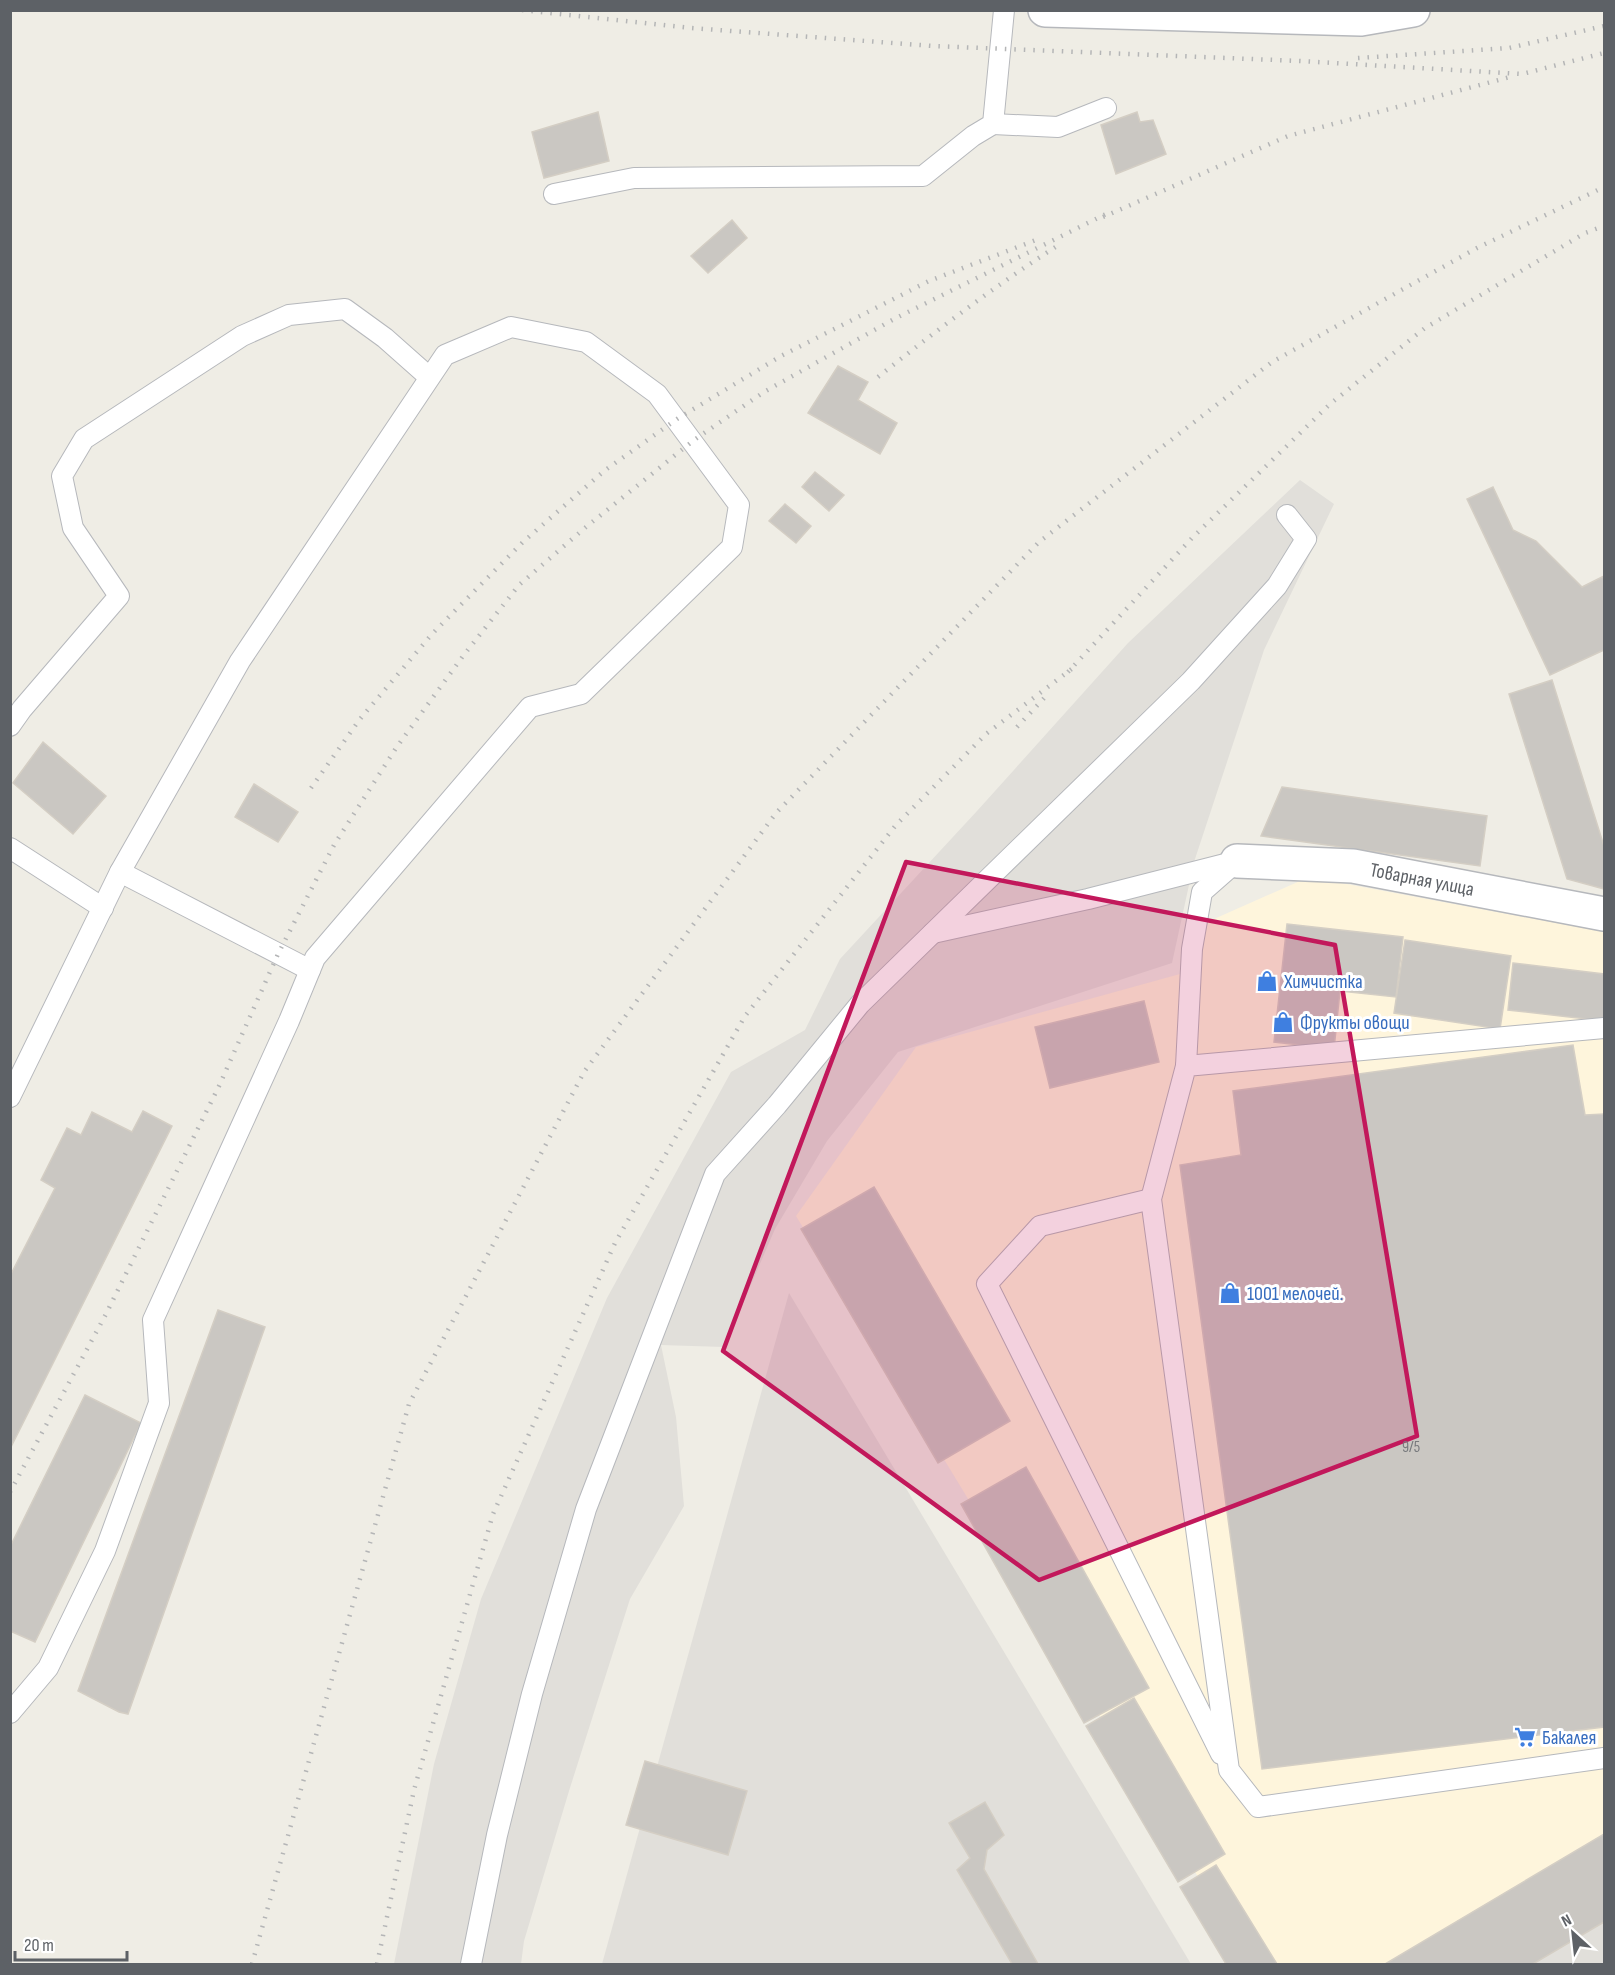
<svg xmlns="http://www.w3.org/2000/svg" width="1615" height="1975" font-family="'Sofia Sans Condensed',sans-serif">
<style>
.commercial{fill:#fef5dc}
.industrial{fill:#e1dfda}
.building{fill:#cac7c2;stroke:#d4cec4;stroke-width:1.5}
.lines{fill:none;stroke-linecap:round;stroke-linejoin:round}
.lane-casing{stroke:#b6b8bc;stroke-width:22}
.street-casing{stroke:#b6b8bc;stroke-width:36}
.lane{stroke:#fff;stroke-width:20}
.street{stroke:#fff;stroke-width:33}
.rail{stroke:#b4b5b6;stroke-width:4.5;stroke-dasharray:1.5 8;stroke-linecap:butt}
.marked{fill:#c2185b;fill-opacity:0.2;stroke:#c2185b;stroke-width:4.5;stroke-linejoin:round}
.labels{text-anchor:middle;stroke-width:6;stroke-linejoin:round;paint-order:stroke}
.number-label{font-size:16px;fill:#787a7d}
.street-label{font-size:20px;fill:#5d6166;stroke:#fff}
.shop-label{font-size:20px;fill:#366cbe;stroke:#fff;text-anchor:start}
</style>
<rect width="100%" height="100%" fill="#efede5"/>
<path class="commercial" d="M1309 877 1604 932V1847L1400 1964H1251L796 1216 916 1047 1180 974 1205 923Z"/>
<g class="industrial">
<path d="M1300 480 1334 504 1264 650 1194 862 1172 963 898 1052 827 1141 775 1229 724 1347 661 1345 676 1417 684 1506 630 1599 569 1791 524 1941 521 1964H394L434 1764 481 1599 607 1298 731 1072 805 1030 840 959 977 811 1128 643Z"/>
<path d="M789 1293 1191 1964H602Z"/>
<path d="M1604 1883V1964H1461Z"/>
</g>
<g class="building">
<path d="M598 112 609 161 544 178 532 132Z"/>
<path d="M1137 112 1140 122 1153 120 1166 154 1116 174 1101 125Z"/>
<path d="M732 220 747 238 708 273 691 256Z"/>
<path d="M838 366 868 382 858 400 897 423 880 454 808 413Z"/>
<path d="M815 472 844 495 829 511 802 487Z"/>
<path d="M1493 487 1513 530 1536 541 1582 587 1604 576V650L1550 675 1467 499Z"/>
<path d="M785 504 811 526 796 543 769 521Z"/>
<path d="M1552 680 1604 846V889L1567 879 1509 694Z"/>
<path d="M43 742 106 796 73 834 13 783Z"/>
<path d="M254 784 298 812 278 842 235 817Z"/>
<path d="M1282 787 1487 816 1480 866 1261 836Z"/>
<path d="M1287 924 1403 937 1396 997 1340 991 1334 1049 1274 1042Z"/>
<path d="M1405 940 1511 956 1500 1029 1394 1013Z"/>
<path d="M1513 963 1604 974V1021L1508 1010Z"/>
<path d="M1144 1001 1159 1062 1050 1088 1035 1027Z"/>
<path d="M1573 1045 1585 1115 1604 1114V1727L1262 1769 1180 1165 1241 1155 1233 1091Z"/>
<path d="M143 1111 172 1126 10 1449V1276L55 1188 41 1180 67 1128 81 1135 92 1112 132 1132Z"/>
<path d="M874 1187 1010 1421 938 1463 801 1229Z"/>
<path d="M218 1310 265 1327 128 1714 119 1712 78 1691Z"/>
<path d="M85 1395 141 1423 35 1642 10 1631V1547Z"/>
<path d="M1026 1467 1149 1688 1084 1723 961 1504Z"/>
<path d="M1134 1698 1225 1854 1178 1882 1086 1726Z"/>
<path d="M645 1761 747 1791 728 1855 626 1825Z"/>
<path d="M985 1802 1004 1835 987 1850 984 1869 1038 1964H1012L957 1870 970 1858 949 1823Z"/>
<path d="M1604 1834V1922L1533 1964H1385Z"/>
<path d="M1216 1865 1277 1964H1226L1180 1887Z"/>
</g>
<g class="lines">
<defs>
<g id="lane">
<path d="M993 124 1058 127 1106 108"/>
<path d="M554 194 634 178 923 176 973 136 993 124 1004 10"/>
<path d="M10 726 22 709 119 596 73 528 62 476 84 439 242 336 289 315 345 309 385 338 429 377"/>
<path d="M10 848 103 908"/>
<path d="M120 872 310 970"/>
<path d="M933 933 1088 899 1237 861"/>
<path d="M1604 1028 1186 1066 1151 1199 1229 1770 1258 1807 1604 1758"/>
<path d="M1186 1066 1192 949 1202 892 1235 863"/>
<path d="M10 1097 120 872 240 661 445 355 511 327 586 342 657 394 739 505 732 547 581 694 530 707 315 958 289 1021 153 1320 159 1403 105 1551 48 1668 10 1713"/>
<path d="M1151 1199 1040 1226 987 1284 1221 1754"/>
<path d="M471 1964 497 1835 532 1694 586 1509 715 1174 777 1105 860 1004 1191 681 1277 586 1306 539 1287 515"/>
</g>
<g id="street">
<path d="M1045 10 1361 19 1413 10"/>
<path d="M1237 861 1353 866 1604 914"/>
</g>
</defs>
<use href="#lane" class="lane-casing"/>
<use href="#street" class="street-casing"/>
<use href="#lane" class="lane"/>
<use href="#street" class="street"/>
<g class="rail">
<path d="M522 10 691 28 933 46 1300 61 1522 74 1604 53"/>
<path d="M1358 58 1509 48 1604 26"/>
<path d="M1103 217 1288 136 1510 77"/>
<path d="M878 377C937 330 995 286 1057 246"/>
<path d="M1068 672 1192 538 1330 404 1425 328 1585 233 1604 226"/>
<path d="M1017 727 1048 694"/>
<path d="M311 788 360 719 432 634 523 542 604 471 677 419 781 356 929 281 1036 240"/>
<path d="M10 1492 106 1314 219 1086 278 954 334 845 396 748 463 656 519 585 586 527 694 440 764 392 894 319 1110 212"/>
<path d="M252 1964 409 1404 584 1072 776 813 1039 542 1272 362 1477 248 1604 187"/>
<path d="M377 1964 414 1790 493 1514 615 1243 745 1016 896 825 986 734 1073 668"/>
</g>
</g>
<path class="marked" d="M906 862 1335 945 1417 1436 1039 1580 723 1351Z"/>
<defs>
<symbol id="shop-bare" viewBox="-9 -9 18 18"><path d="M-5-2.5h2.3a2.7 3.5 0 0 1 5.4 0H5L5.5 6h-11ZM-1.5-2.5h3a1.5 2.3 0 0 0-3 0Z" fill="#3f7fe0" stroke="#fff" stroke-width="2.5" paint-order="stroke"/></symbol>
<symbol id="supermarket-bare" viewBox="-9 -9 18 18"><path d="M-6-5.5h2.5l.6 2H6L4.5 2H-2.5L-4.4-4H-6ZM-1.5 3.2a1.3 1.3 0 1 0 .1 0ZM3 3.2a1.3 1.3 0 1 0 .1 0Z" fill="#3f7fe0" stroke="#fff" stroke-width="2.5" paint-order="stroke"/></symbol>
</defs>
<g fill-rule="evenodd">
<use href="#shop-bare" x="1252" y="966" width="30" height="30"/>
<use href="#shop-bare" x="1268" y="1007" width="30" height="30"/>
<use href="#shop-bare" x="1215" y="1278" width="30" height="30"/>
<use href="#supermarket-bare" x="1510" y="1722" width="30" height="30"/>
</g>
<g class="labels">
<g class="number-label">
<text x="1411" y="1452">9/5</text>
</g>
<g class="street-label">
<text transform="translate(1422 879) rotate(11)" y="7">Товарная улица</text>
</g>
<g class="shop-label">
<text x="1284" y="988">Химчистка</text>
<text x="1300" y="1029">Фрукты овощи</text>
<text x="1247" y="1300">1001 мелочей.</text>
<text x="1542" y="1744">Бакалея</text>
</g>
</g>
<rect width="1615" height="1975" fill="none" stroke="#5d6166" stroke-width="24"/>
<g transform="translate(1573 1933) rotate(333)" stroke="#ffffff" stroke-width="4.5" paint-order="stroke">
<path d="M0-4.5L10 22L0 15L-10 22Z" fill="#5d6166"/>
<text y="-9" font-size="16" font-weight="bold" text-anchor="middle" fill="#5d6166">N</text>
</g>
<path d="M15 1951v9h112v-9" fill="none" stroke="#5d6166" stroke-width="3"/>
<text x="24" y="1951" font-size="18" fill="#5d6166" stroke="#ffffff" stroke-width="4.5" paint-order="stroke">20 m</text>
</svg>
